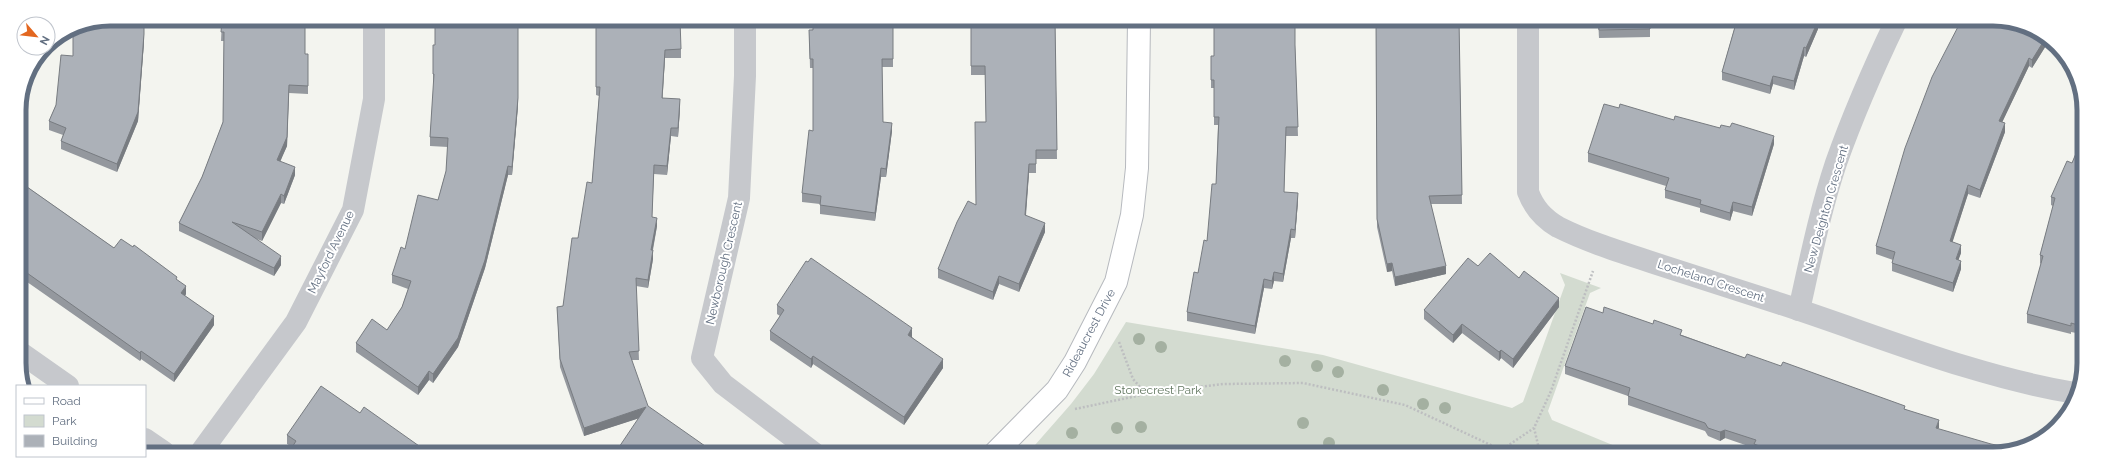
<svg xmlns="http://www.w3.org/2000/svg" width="2103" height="473" font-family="Raleway,sans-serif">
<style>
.green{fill:#d3dbd0}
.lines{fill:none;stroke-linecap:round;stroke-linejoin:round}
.secondary-casing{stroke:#b6b9be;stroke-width:24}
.path{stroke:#bdbec0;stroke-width:2.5;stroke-dasharray:2 2;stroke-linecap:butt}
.street{stroke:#c6c8cc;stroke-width:22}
.secondary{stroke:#fff;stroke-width:22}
.tree{fill:#a4b0a1}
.wall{fill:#94989e}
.shaded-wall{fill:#787c81}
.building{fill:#acb1b8;stroke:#787c81}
.labels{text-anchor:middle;stroke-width:4;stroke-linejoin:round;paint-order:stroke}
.street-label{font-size:12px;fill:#626f81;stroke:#fff}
.park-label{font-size:12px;fill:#637861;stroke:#fff}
.rim{fill:none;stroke:#626f81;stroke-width:5}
</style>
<rect width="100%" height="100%" fill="#f3f4ef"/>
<path class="green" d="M1560 273 1601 288 1590 293 1548 411 1552 420 1615 446V454L1028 453 1071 404 1094 374 1126 322 1323 355 1512 408 1523 402 1565 285Z"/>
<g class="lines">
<defs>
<path id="secondary" d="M995 453 1057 390 1075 362 1116 282 1132 215 1137 168 1139 20"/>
</defs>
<use href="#secondary" class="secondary-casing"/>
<g class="path">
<path d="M1119 342 1133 379 1146 394"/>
<path d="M1075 409 1146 394 1223 384 1303 383 1405 405 1508 453"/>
<path d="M1503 449 1534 428"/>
<path d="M1540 453 1534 428 1551 391 1593 271"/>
</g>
<g class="street">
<path d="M745 20V76L739 198 702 358 723 384 814 453"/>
<path d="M1528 20V192C1534 208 1543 218 1558 227 1590 243 1624 253 1657 264 1698 277 1740 291 1781 304 1879 336 1973 376 2075 393"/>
<path d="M1799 310C1810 261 1820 211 1836 163 1853 115 1874 67 1896 21"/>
<path d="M21 353 68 386"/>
<path d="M145 439 164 452"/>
<path d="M201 452 296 322 353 210 374 99V19"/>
</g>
<use href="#secondary" class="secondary"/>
</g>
<g class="tree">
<circle cx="1139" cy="339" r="6"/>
<circle cx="1161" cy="347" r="6"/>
<circle cx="1285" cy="361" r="6"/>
<circle cx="1317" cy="366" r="6"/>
<circle cx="1338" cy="372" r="6"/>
<circle cx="1383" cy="390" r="6"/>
<circle cx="1423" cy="404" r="6"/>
<circle cx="1445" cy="408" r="6"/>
<circle cx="1303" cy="423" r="6"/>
<circle cx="1141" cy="427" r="6"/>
<circle cx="1117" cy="428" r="6"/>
<circle cx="1072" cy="433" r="6"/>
<circle cx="1329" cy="443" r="6"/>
</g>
<g class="wall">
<path d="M222 19 305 54H308V94L289 93 287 146 280 161 295 175 284 204 281 203 262 241 254 238 281 265 274 276 179 231V223L202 177 223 122 224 41H221Z"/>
<path d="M518 19V106L512 175H508L485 268 458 347 433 383 429 380 418 395 356 352V343L387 330 402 307 408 289 392 283V275L405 249 438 200 446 171 448 147 430 146V137L434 82H433V74L435 45Z"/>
<path d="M893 20V67H882L883 122 892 131 886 177H881L875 221 820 214V204L802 202V193L813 131V68H810L809 30Z"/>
<path d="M971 20H1055L1057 159H1036V173H1029L1026 216 1045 232 1019 292 999 284 993 300 938 278V269L976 205 986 122 985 75H971Z"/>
<path d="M1376 20H1459L1462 204H1431L1446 274 1395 286 1392 271 1387 272 1377 227Z"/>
<path d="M1598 20H1650V37L1599 38Z"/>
<path d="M1733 20 1819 21 1818 23V29L1806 57 1804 56 1794 90 1773 84 1770 94 1722 80V72L1735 26 1733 25Z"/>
<path d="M1961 21 2047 40V44L2032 68 2029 66 2002 122 2005 132 1980 198 1968 194 1952 242 1961 253 1958 260 1961 269 1953 292 1892 271V263L1893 260 1876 254V246Z"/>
<path d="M596 23H600L681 49V58H665L662 98 680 108 678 137 671 136 667 175 654 174 652 217 657 226 653 250V259L648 288 636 286 639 360H632L639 418 584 436 560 367 557 307 563 306 578 238 592 183 599 96 596 95Z"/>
<path d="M144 42 138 121 117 172 61 149V141L63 135 49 130V121L56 105 73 56Z"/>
<path d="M1295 45 1298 136H1286L1284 192 1298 201 1295 238H1291L1283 282 1274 281 1272 289 1264 288 1255 334 1187 321V312L1207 241 1216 184 1218 125H1214V88H1211V64Z"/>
<path d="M1619 108 1774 144 1752 216 1733 211 1730 221 1700 212V208L1665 198V190L1666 186 1588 162V153Z"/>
<path d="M2082 139V334L2071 332V334L2027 323V314L2041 264 2040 263V255L2053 206 2051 205V197L2072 163Z"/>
<path d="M20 182 114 248 133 247 177 280 186 294 185 296 214 325 174 382 141 359 140 361 20 277Z"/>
<path d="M1478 266 1519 278 1559 307 1513 368 1501 358 1499 361 1462 333 1453 343 1424 319V310Z"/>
<path d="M777 305 912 337 943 368 904 425 813 364 811 368 770 340V331L780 316 777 314Z"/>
<path d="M1603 313 1682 335 1745 358 1905 409 1939 429 1999 454H1757L1754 453V448L1725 438 1720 441 1708 436 1705 431 1628 405V396L1565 374V366Z"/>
<path d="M360 413 292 447 287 444V435Z"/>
</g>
<g class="shaded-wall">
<path d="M518 19V106L512 175V167Z"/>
<path d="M1815 21H1819L1818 23V29L1806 57V48Z"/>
<path d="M144 34V42L138 121 117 172V164Z"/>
<path d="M2044 38 2047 40V44L2032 68V60Z"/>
<path d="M1804 47V56L1794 90V81Z"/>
<path d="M665 50V58L662 107V98Z"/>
<path d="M2029 58V66L1999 129V121Z"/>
<path d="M1773 76V84L1770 94V86Z"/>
<path d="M289 85 287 146 277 169V160Z"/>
<path d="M680 99V108L678 137V128Z"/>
<path d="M892 123V131L886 177V169Z"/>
<path d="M2005 123V132L1980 198V190Z"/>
<path d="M671 128V136L667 175V166Z"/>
<path d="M1774 136V144L1752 216V207Z"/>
<path d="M1029 164V173L1025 224V215Z"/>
<path d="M508 166V175L485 268 458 347 433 383V374Z"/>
<path d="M295 167V175L284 204V196Z"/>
<path d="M881 168V177L875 221V213Z"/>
<path d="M1968 185V194L1950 250V241Z"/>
<path d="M1298 193V201L1295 238V230Z"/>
<path d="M281 194V203L262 241V232Z"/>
<path d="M1733 202V211L1730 221V213Z"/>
<path d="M657 218V226L651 258V250Z"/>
<path d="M1045 223V232L1019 292V284Z"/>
<path d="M1291 229V238L1283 282V274Z"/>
<path d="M1961 245V253L1956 267V259Z"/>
<path d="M653 250V259L648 288V280Z"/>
<path d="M281 256V265L274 276V268Z"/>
<path d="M1961 261V269L1953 292V283Z"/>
<path d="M1392 263V271L1387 272V264Z"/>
<path d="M1446 266V274L1395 286V277Z"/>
<path d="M1274 272V281L1272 289V281Z"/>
<path d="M999 276V284L993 300V292Z"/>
<path d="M1264 279V288L1255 334V326Z"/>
<path d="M186 286V294L181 302V293Z"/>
<path d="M1559 298V307L1513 368V359Z"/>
<path d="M214 316V325L174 382V374Z"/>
<path d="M1462 324V333L1453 343V335Z"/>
<path d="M912 328V337L908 343V335Z"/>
<path d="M1501 350V358L1499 361V352Z"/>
<path d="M141 351V359L140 361V353Z"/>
<path d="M813 356V364L811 368V359Z"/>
<path d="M943 359V368L904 425V417Z"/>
<path d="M429 371V380L418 395V387Z"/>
<path d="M646 407V416L584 436V428Z"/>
<path d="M1939 420V428H1936Z"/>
<path d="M1725 430V438L1720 441V432Z"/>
</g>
<g class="building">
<path d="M110 19H144V34L138 112 117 164 61 141 66 128 49 121 56 105 61 55 73 56V28L76 26Z"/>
<path d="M222 19H305V54H308V86L289 85 287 137 277 160 295 167 284 196 281 194 262 232 232 222 281 256 274 268 179 223 202 177 223 122 224 32H221Z"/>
<path d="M435 19H518V98L512 167 508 166 485 260 458 338 433 374 429 371 418 387 356 343 372 319 387 330 402 307 411 281 392 275 401 247 405 249 418 195 438 200 446 171 448 138 430 137 434 74H433V45H435Z"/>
<path d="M600 19 680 20 681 49 665 50 662 98 680 99 678 128H671L667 166 654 165 652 217 657 218 651 250H653L648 280 636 278 639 351 629 352 648 406 715 453H615L646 407 584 428 560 359 557 307 563 306 572 238H578L587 182 592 183 600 87H596V23H600Z"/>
<path d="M813 20H893V59H882L883 122 892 123 886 169 881 168 875 213 820 205 821 196 802 193 809 130 813 131V59H810L809 30H813Z"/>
<path d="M971 20H1055L1057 150H1036V164H1029L1025 215 1045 223 1019 284 999 276 993 292 938 269 957 222 968 201 976 205 975 122H986L985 66H971Z"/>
<path d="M1214 20H1295V45L1298 127H1286L1284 192 1298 193 1295 230 1291 229 1283 274 1274 272 1272 281 1264 279 1255 326 1187 312 1194 272 1198 273 1204 240 1207 241 1212 184H1216L1219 117H1214V80H1211V56H1214Z"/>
<path d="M1376 20H1459L1462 195 1429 196 1446 266 1395 277 1392 263 1387 264 1377 219Z"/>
<path d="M1598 20H1650V29L1599 30Z"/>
<path d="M1737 20 1818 21 1806 48 1804 47 1794 81 1773 76 1770 86 1722 72Z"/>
<path d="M1961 21H2010L2045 39 2032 60 2029 58 1999 121 2005 123 1980 190 1968 185 1950 241 1961 245 1956 259 1961 261 1953 283 1892 263 1895 252 1876 246 1905 148 1932 77Z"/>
<path d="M1604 104 1619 108 1620 104 1674 120 1675 116 1720 128 1721 125 1730 127 1732 123 1774 136 1752 207 1733 202 1730 213 1700 204 1701 200 1665 190 1669 178 1588 153Z"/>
<path d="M2082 139V326L2071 323V326L2027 314 2043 256 2040 255 2055 198 2051 197 2067 161 2072 163Z"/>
<path d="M20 182 114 248 121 239 133 247 134 245 177 277 176 279 186 286 181 293 214 316 174 374 141 351 140 353 20 268Z"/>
<path d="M1490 253 1519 278 1524 271 1559 298 1513 359 1501 350 1499 352 1462 324 1453 335 1424 310 1468 258 1478 266Z"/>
<path d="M811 258 912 328 908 335 943 359 904 417 813 356 811 359 770 331 784 310 777 305 806 261 808 262Z"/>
<path d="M1586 307 1603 313 1604 307 1653 324 1654 320 1682 330 1680 335 1745 358 1747 354 1781 366 1783 362 1905 406 1904 409 1939 420 1936 428 1991 444 2012 448 1999 454H1781L1754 444 1756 440 1725 430 1720 432 1708 428 1705 423 1628 396 1630 388 1565 366Z"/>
<path d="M321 386 360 413 364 407 429 453 289 452 296 441 287 435Z"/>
</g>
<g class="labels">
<g class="street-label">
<text transform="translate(1826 209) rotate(-74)" y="4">New Deighton Crescent</text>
<text transform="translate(331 252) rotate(-64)" y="4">Mayford Avenue</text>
<text transform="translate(724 263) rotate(-77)" y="4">Newborough Crescent</text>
<text transform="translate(1711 281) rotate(18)" y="4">Locheland Crescent</text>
<text transform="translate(1089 333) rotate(-62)" y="4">Rideaucrest Drive</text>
</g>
<g class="park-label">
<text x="1158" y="394">Stonecrest Park</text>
</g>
</g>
<path d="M0 0H2103V473H0ZM110 26H1993A84 84 0 0 1 2077 110V363A84 84 0 0 1 1993 447H110A84 84 0 0 1 26 363V110A84 84 0 0 1 110 26Z" fill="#fff" fill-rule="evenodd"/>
<path class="rim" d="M110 26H1993A84 84 0 0 1 2077 110V363A84 84 0 0 1 1993 447H110A84 84 0 0 1 26 363V110A84 84 0 0 1 110 26Z"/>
<rect x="16" y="385" width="130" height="72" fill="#ffffff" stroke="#c0c5cd"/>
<rect x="24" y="398" width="20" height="6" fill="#ffffff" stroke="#c0c5cd"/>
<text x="52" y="405" font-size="12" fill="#626f81">Road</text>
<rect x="24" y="415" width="20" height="12" fill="#d3dbd0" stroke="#c0c5cd"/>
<text x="52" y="425" font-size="12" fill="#626f81">Park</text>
<rect x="24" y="435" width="20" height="12" fill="#acb1b8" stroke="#c0c5cd"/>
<text x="52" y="445" font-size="12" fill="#626f81">Building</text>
<g transform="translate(36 36) rotate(118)"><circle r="19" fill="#ffffff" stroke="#c0c5cd"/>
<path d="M0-3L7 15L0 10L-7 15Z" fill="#e36720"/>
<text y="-6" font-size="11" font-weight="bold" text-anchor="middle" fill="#626f81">N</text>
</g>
</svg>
